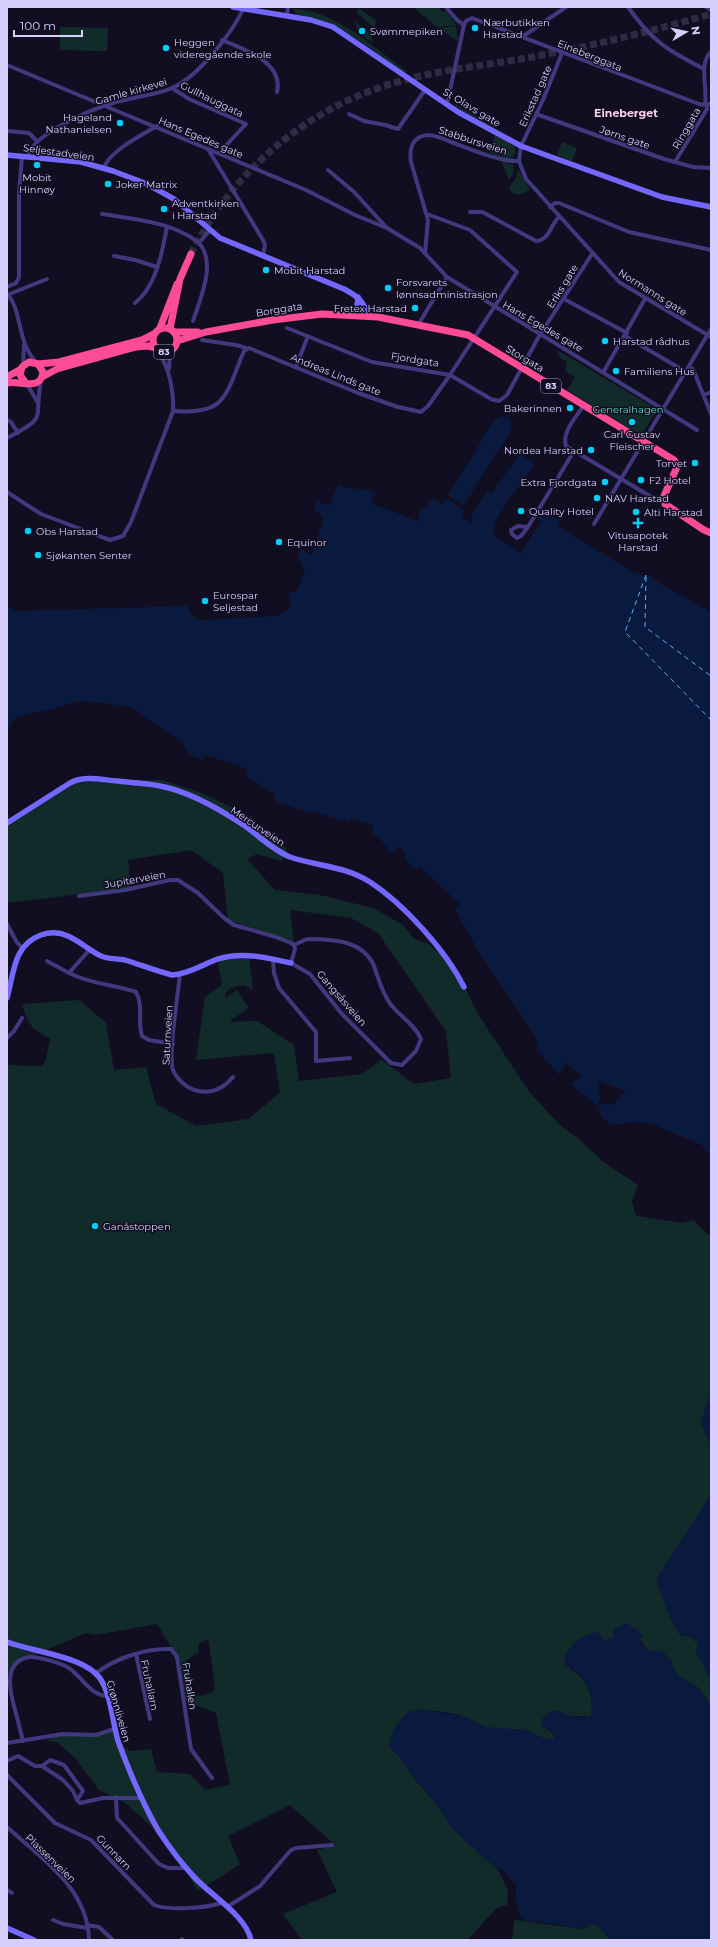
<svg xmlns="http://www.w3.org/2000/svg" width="718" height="1947" font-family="Montserrat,sans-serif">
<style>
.green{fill:#112b2b;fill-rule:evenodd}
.water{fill:#0a1a3e;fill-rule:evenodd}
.pier{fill:#120e21;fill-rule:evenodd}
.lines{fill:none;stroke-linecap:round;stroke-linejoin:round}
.ferry{stroke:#5eaafd;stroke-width:1;stroke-dasharray:5 4;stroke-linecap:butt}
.highway-tunnel{stroke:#302b42;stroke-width:7;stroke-dasharray:7 3.5;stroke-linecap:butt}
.street{stroke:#403980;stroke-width:4}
.secondary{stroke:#7367fd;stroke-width:5.5}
.highway{stroke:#fd4b96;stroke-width:7}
.poi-dot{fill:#03cff5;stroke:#120e21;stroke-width:1.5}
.labels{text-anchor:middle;stroke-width:3;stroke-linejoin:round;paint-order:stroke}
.shield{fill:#120e21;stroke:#9c94bc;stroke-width:1}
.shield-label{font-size:9px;font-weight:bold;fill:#d7cefe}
.poi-label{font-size:10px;fill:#d7cefe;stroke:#120e21;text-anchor:start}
.street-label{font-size:10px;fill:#d7cefe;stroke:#120e21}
.park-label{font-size:10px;fill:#5cddc4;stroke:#120e21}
.neighbourhood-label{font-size:11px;font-weight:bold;fill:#fed0eb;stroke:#120e21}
</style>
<rect width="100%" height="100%" fill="#120e21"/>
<g class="green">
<path d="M413 7H438L442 12 446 10 456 25 437 27Z"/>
<path d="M359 8 376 21 375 26H372L357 13Z"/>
<path d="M293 9C335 9 376 50 408 72L401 71C366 46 341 22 297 15Z"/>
<path d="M355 21 372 35 373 43 358 32Z"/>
<path d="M456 26 458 42 439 28Z"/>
<path d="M60 27 108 28 107 51 60 50Z"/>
<path d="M453 103 512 137 457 108Z"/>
<path d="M495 135 514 146 516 152 513 157 505 158 489 153Z"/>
<path d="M562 142 577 148 572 161 557 155Z"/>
<path d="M501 160 514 165 513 174 509 180Z"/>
<path d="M518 169 530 189C525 194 516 196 511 192L509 187 516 178Z"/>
<path d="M559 351 656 409V411L643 433 641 435 567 390 575 377 565 371 567 362 557 355Z"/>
<path d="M161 780 199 792 250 816 278 843 287 848 282 861 257 854 247 859 275 890 320 895 373 908 403 925 414 939 428 944 455 967 477 1013 530 1093 560 1125 580 1140 602 1161 638 1185 632 1201 636 1216 683 1223 693 1220 711 1237V1392L701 1422 711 1446V1494L674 1555 665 1564 680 1635 691 1637 698 1644 696 1652 711 1680V1706L699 1688 679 1677 672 1666 673 1662 662 1652 647 1650 639 1638H614L605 1640 597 1632 569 1669C586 1675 595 1699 591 1716H566L558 1711 543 1727 550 1731 555 1738 553 1739C542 1740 534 1733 524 1730 515 1728 498 1730 487 1728 479 1726 473 1719 465 1717 450 1712 414 1705 403 1717 396 1724 394 1740 391 1749L403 1760 412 1776 438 1806 452 1828 496 1867 508 1889 507 1905 498 1907 467 1940H302L283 1914 337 1892 317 1850 335 1845 290 1805 228 1836 240 1864 198 1891 184 1868 149 1824 124 1802 99 1790 75 1758 57 1742 46 1741 54 1736H89L114 1728 119 1741 129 1751 151 1749 157 1772 190 1774 205 1790 230 1785 216 1713 185 1701 179 1660 157 1624 95 1635 86 1633 14 1664 7 1685V1065L42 1066 46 1060 50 1039C30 1027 29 1026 22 1004L79 1000 106 1023 114 1070 146 1067 156 1104 196 1126 248 1119 280 1093 274 1053 196 1060 205 997 222 985 217 959 249 955 253 990 244 985 230 988 225 994 226 997 237 990 249 1008 231 1020V1022L257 1021 294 1045 299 1081 362 1074 382 1060 414 1084 451 1078 446 1031 378 933 351 918 290 910 294 942 228 920 223 873 191 850 128 860 131 888 7 903V826L74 784 94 781ZM208 1639 213 1670 215 1690C207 1695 201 1697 192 1694L186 1661 199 1651 198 1644Z"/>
<path d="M514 1920 583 1929 588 1927V1925L592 1923 600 1927 609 1940H512Z"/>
</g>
<g class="water">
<path d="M503 416 510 419 512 429 464 505 448 495 495 419Z"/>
<path d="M520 453 535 465 508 501 493 525 496 527 492 534 521 553 541 521 537 518 541 511 560 520 557 526 637 574 638 573 646 577 648 574 654 580 711 612V1158L702 1145 652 1124 638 1122 612 1125 603 1118 596 1105 571 1084 581 1075 566 1063 559 1075 537 1051 536 1037 484 961 455 910 460 904 419 866 416 870 404 859 406 853 399 847 393 854 379 838 372 832 374 826 351 818 349 822 311 811 310 813 275 801 274 793 245 777 248 769 205 755 203 760 190 755 182 742 130 707 104 703 78 701 53 709 23 715 16 717 7 730V603L13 611 188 606 189 612 198 620 276 616 291 607 288 593 297 591 305 571 297 555 302 549 309 555 312 554 323 521V517L314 510 317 501 330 506 338 484 349 488 367 490 375 493 371 503 417 521 421 510 427 508 430 501 434 499 441 504 447 498 464 510 462 516 470 523 472 522V515L487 491 492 493ZM599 1082 624 1091 613 1105 608 1102 605 1105 600 1101 602 1098 598 1094 601 1090 598 1088Z"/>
<path d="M711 1392V1446L701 1422Z"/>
<path d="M711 1494V1680L696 1652 698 1644 695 1640 678 1633 667 1611 656 1580Z"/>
<path d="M627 1623 642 1634 643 1636 639 1639 644 1649 662 1652 673 1662 672 1666 679 1677 699 1688 711 1706V1940H609L600 1927 592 1923 588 1925 589 1927 574 1928 557 1924 525 1921C515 1911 516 1899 516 1885L505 1872 487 1861 452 1828 438 1806 412 1776 403 1760 389 1746 393 1730 401 1719 409 1712 421 1709 465 1717 485 1727 526 1730 541 1738 553 1739 555 1738C552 1732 549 1730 543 1727L541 1720 550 1711H558C567 1716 579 1718 591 1716 595 1702 588 1682 577 1672 573 1669 568 1667 564 1664 565 1647 581 1635 596 1632L605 1640 614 1638 613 1632 616 1628Z"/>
</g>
<path class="pier" d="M599 1081 625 1091 612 1105 608 1102 605 1105 602 1104 598 1108 596 1106 602 1098 597 1094 600 1090 598 1089ZM601 1085 621 1092 612 1103 608 1100 605 1103 602 1101 604 1098 601 1094 603 1090Z"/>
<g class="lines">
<g class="ferry">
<path d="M646 575 625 632 711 720"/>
<path d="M646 577 645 627 711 676"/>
</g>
<path class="highway-tunnel" d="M191 254C234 169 309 106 401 81 444 69 489 65 532 57 592 46 652 31 711 14"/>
<g class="street">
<path d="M446 7 457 20 464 25"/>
<path d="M628 7C652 41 667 50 704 69"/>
<path d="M706 7 711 10"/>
<path d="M287 16 288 7"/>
<path d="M522 37 566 7"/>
<path d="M222 40C243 49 284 62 277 92"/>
<path d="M562 53 543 100 521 146 519 161 526 179 619 282 711 337"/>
<path d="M7 65 306 190 355 215 387 228 420 248 447 277 697 430"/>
<path d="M172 88 189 99 246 124 219 153"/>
<path d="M447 104 464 25 466 21 472 18 699 104 707 105"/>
<path d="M705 105C708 88 698 64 711 52"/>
<path d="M349 114 364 121 385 125 398 129 425 90"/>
<path d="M536 114 664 159 693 167 711 168"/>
<path d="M7 131 29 133 37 141"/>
<path d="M208 149 263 240 265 245 263 255"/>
<path d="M28 156C32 134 95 108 116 102 137 96 160 95 178 85 200 73 233 32 243 9"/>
<path d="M675 162 707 109V105L711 103"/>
<path d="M104 168C108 152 142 135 157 126"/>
<path d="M328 170 354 192 387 228"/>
<path d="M550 207 555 203H559L629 232 711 250"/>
<path d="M470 212H482L488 215 536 241C550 240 550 225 559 217"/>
<path d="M102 214C134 219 173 222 199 243L210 230"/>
<path d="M425 253 428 220 411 162C409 149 412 136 428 135 436 135 444 139 451 142 470 149 499 162 519 161"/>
<path d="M114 256 135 260 157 267"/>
<path d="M7 287 16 283 19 277V192L22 156"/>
<path d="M7 295 47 279"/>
<path d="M8 295C22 311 17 342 36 362"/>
<path d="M564 299 627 333"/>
<path d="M135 303C156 287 162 253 167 227"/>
<path d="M193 321C200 299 217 263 199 243"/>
<path d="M418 325 447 277"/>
<path d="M287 328 372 362 450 375 491 399 499 401 507 395 538 338 592 254"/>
<path d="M625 336 686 372"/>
<path d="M202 340 236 345 246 348"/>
<path d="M23 365 24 345"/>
<path d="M296 367 308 336"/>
<path d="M689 367 693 369 711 414"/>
<path d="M169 369 170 350"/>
<path d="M604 371 645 299"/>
<path d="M27 384 38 403"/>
<path d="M704 395 711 392"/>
<path d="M584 405C577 416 561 433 566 446L658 501H664"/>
<path d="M173 411C228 415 225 395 244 351L249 348 358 393 398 407 421 412 428 406 450 375 517 272 470 230 427 214"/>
<path d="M7 420 11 422 18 433"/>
<path d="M7 438C50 416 33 420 41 380"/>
<path d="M7 492 41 514 91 533 110 540 123 536 131 522 173 411C174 388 169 369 158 350"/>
<path d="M594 524 711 329"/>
<path d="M528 527 518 526 511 530 512 534 517 538 521 536 528 527 574 451"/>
<path d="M79 896 125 890 170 880H178L198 893 224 918 234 925 276 937 291 943 294 945"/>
<path d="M7 924 16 941 22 948"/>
<path d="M307 939C332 939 363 940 374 966 379 980 382 993 391 1005 401 1017 415 1025 421 1039L416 1051 402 1065 391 1063 342 1014 310 974 291 963 295 949 294 945Z"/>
<path d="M90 949 69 973C93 985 113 984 136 992 144 1007 137 1021 142 1036L149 1040 173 1044"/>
<path d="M273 959 274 973 279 988 316 1032V1061L350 1058"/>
<path d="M47 961 69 973"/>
<path d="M180 974C178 995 168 1053 173 1070 177 1080 188 1089 198 1091 213 1094 224 1088 233 1077"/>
<path d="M7 1038 14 1031 22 1018"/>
<path d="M136 1654 150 1719"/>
<path d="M96 1673C117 1658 145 1648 171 1649L177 1657 191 1749 212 1778"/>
<path d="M23 1741C21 1733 19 1725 17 1717 11 1697 0 1661 30 1657 38 1656 63 1664 69 1668 82 1677 90 1695 107 1696"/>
<path d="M7 1743 63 1734 96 1735 114 1729"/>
<path d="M7 1761 18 1756 35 1766H42L63 1780 73 1791 77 1800"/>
<path d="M42 1766 50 1760 64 1765 83 1791 77 1800 80 1803 103 1798H141"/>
<path d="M7 1775 55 1823 91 1840 154 1905C170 1911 206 1908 221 1903"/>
<path d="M116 1797 117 1818 159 1864 168 1868H186"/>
<path d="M7 1827C42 1859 88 1888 89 1940"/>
<path d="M7 1890 12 1893"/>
<path d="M227 1907 260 1886 291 1850 296 1848 332 1845"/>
<path d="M53 1920 63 1924 87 1928"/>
<path d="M87 1925 99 1927 113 1940"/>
<path d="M181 1940 182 1939"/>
</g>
<g class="secondary">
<path d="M233 7 311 20 333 27 458 112 521 146 662 197 711 207"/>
<path d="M7 155 81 162 113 171 147 184 174 199 220 238 344 289C359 297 362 300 369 316"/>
<path d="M356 315 358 297"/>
<path d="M7 823 70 783C85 775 102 780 118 781 132 783 146 783 160 786 188 791 221 810 245 826 259 836 273 850 290 857 316 866 346 866 370 882 404 904 446 951 464 987"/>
<path d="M7 998C14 974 13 945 41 935 50 932 59 932 68 936 79 941 88 949 99 955 107 960 116 958 125 960 141 965 156 971 172 975 189 974 203 964 218 959 243 951 266 958 291 963"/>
<path d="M7 1642C31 1651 77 1656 95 1673 111 1686 112 1722 118 1741 129 1771 142 1802 158 1830 169 1847 181 1863 195 1878 212 1896 246 1916 251 1940"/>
<path d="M7 1928 34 1940"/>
</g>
<g class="highway">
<circle cx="165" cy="340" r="12"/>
<path d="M160 328 177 284"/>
<path d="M170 329 180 279 191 254"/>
<path d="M174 332H198"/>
<path d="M177 341 206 332 273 320 322 314 378 317 468 335 674 460 677 464V467L664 496 665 504 704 530 711 533"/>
<path d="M38 364 59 362 142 340 154 334"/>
<path d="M7 377 21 369"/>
<path d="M42 377 57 369 136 347 148 346 156 348"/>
<path d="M7 383C20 380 41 392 43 372L38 364 29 362 22 367 20 375 25 382"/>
</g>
</g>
<g class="poi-dot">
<circle cx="475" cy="28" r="4"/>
<circle cx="362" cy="31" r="4"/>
<circle cx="166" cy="48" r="4"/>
<circle cx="120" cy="123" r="4"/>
<circle cx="37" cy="165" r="4"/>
<circle cx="108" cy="184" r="4"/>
<circle cx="164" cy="209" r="4"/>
<circle cx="266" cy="270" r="4"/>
<circle cx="388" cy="288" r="4"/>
<circle cx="415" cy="308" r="4"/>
<circle cx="605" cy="341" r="4"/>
<circle cx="616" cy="371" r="4"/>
<circle cx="570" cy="408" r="4"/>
<circle cx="632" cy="422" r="4"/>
<circle cx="591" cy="450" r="4"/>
<circle cx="695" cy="463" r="4"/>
<circle cx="641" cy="480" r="4"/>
<circle cx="605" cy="482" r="4"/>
<circle cx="597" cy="498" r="4"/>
<circle cx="521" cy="511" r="4"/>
<circle cx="636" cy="512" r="4"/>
<path d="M636 517h4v4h4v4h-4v4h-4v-4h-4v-4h4z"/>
<circle cx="28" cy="531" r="4"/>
<circle cx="279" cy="542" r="4"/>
<circle cx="38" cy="555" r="4"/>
<circle cx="205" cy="601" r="4"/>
<circle cx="95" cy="1226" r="4"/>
</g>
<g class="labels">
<g class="shield">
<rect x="154" y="345" width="20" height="14" rx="3"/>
<rect x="541" y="379" width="20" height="14" rx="3"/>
</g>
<g class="shield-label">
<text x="164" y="355">83</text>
<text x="551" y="389">83</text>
</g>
<g class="poi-label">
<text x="483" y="26">Nærbutikken<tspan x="483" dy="12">Harstad</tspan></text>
<text x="370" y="35">Svømmepiken</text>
<text x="174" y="46">Heggen<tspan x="174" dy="12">videregående skole</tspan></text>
<text x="112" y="121" text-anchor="end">Hageland<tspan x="112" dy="12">Nathanielsen</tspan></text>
<text x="37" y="181" text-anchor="middle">Mobit<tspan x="37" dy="12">Hinnøy</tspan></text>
<text x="116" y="188">Joker Matrix</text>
<text x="172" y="207">Adventkirken<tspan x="172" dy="12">i Harstad</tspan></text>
<text x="274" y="274">Mobit Harstad</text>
<text x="396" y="286">Forsvarets<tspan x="396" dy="12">lønnsadministrasjon</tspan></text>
<text x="407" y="312" text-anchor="end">Fretex Harstad</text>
<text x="613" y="345">Harstad rådhus</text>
<text x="624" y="375">Familiens Hus</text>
<text x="562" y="412" text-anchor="end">Bakerinnen</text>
<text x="632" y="438" text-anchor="middle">Carl Gustav<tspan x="632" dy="12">Fleischer</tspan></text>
<text x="583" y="454" text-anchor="end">Nordea Harstad</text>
<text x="687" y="467" text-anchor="end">Torvet</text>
<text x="649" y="484">F2 Hotel</text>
<text x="597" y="486" text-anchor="end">Extra Fjordgata</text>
<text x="605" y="502">NAV Harstad</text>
<text x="529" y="515">Quality Hotel</text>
<text x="644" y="516">Alti Harstad</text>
<text x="36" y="535">Obs Harstad</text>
<text x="638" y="539" text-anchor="middle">Vitusapotek<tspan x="638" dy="12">Harstad</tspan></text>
<text x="287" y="546">Equinor</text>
<text x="46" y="559">Sjøkanten Senter</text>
<text x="213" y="599">Eurospar<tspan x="213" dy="12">Seljestad</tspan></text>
<text x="103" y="1230">Ganåstoppen</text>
</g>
<g class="street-label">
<text transform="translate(590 55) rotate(22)" y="4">Eineberggata</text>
<text transform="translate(131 91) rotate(-16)" y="4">Gamle kirkevei</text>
<text transform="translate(535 96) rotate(-66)" y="4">Erikstad gate</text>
<text transform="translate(212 99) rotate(26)" y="4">Gullhauggata</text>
<text transform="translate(472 107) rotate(31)" y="4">St Olavs gate</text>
<text transform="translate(686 128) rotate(-60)" y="4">Ringgata</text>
<text transform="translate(201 137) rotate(23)" y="4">Hans Egedes gate</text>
<text transform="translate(625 137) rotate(19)" y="4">Jørns gate</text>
<text transform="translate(473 140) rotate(18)" y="4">Stabbursveien</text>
<text transform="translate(59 152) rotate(8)" y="4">Seljestadveien</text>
<text transform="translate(562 286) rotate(-58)" y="4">Eriks gate</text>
<text transform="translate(653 292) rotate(32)" y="4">Normanns gate</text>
<text transform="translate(279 309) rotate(-9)" y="4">Borggata</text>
<text transform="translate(543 326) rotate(30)" y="4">Hans Egedes gate</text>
<text transform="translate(525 358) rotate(31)" y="4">Storgata</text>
<text transform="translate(415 359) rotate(9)" y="4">Fjordgata</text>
<text transform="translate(336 374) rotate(22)" y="4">Andreas Linds gate</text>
<text transform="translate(258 826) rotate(34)" y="4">Mercurveien</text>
<text transform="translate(135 879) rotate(-10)" y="4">Jupiterveien</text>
<text transform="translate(342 998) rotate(49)" y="4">Gangsåsveien</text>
<text transform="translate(167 1035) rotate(-87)" y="4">Saturnveien</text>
<text transform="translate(150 1685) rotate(78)" y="4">Fruhallarn</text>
<text transform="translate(190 1686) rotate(81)" y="4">Fruhallen</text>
<text transform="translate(119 1711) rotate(74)" y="4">Grønnliveien</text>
<text transform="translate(114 1852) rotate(46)" y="4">Gunnarn</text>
<text transform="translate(51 1858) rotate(44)" y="4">Plassenveien</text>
</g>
<g class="park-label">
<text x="628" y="413">Generalhagen</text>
</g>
<g class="neighbourhood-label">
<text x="626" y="117">Eineberget</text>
</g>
</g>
<rect width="718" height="1947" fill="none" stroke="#d7cefe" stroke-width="16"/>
<g transform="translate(686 32) rotate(81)" stroke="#120e21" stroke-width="3" paint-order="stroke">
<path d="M0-3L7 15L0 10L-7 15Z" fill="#d7cefe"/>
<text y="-6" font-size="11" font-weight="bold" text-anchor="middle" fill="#d7cefe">N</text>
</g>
<path d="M14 30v6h68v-6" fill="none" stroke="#d7cefe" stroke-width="2"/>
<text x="20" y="30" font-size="12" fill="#d7cefe" stroke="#120e21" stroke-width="3" paint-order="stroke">100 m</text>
</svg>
